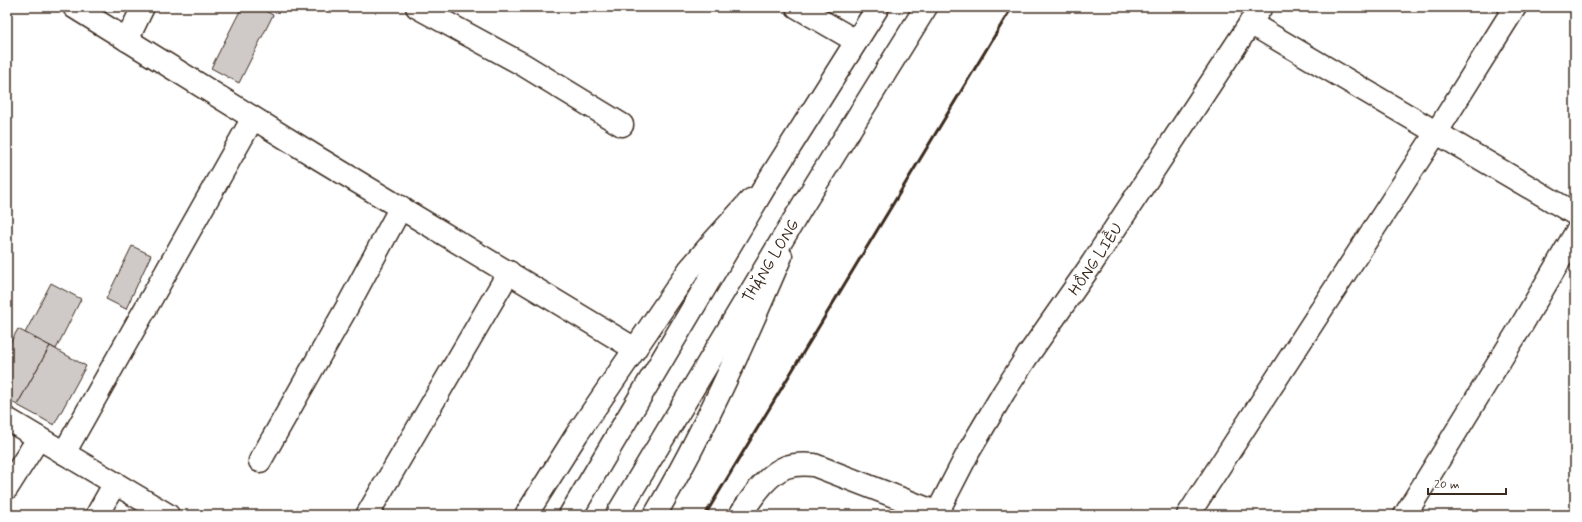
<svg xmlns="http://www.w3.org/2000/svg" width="1582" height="522" font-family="Mynerve,sans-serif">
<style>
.building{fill:#cfcac7;stroke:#3b2a1e}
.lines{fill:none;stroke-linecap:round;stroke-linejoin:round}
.minor-casing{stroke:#3b2a1e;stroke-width:25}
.major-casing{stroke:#3b2a1e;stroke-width:25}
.minor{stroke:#fff;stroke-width:22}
.major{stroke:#fff;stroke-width:22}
.rail{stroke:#3b2a1e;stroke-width:3}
.labels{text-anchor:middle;stroke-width:3.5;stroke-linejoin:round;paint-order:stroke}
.street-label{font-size:16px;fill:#3b2a1e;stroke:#fff}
</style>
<rect width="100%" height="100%" fill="#fff"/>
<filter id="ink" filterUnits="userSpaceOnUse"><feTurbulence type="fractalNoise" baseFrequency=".025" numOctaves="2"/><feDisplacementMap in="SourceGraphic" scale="8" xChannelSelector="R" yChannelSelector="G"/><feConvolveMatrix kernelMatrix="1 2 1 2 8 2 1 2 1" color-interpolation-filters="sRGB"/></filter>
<g filter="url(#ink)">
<g class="building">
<path d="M242 7H258L273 15 239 83 211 68Z"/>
<path d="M132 246 151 255 126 309 106 299Z"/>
<path d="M51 283 81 299 56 349 25 333Z"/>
<path d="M18 329 50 346 17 405 7 399V348Z"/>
<path d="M50 346 86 366 54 425 17 405Z"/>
</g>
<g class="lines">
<defs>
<g id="minor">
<path d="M74 7 318 158 635 349"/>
<path d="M417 7 522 64 622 125"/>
<path d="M797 7 856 41"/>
<path d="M1250 23 1575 214"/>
<path d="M127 40 143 7"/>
<path d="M7 419 168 515"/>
<path d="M64 453 253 118"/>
<path d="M260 461 346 309 401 207"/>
<path d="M7 488 38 439"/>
<path d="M97 515 115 483"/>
<path d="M367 515 509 272"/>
<path d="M526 515 577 434 689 270 713 242 751 200"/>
<path d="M655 515C704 432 743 344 781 256"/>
<path d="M740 515C752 498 766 475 786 467 795 464 804 464 814 465L943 515"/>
<path id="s1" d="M936 515 969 451 1004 392 1026 358 1089 268 1261 7"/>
<path d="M1188 515 1436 133 1515 7"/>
<path d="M1405 515 1520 328 1575 234"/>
</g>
<g id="major">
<path d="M570 515 767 183 878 7"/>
<path id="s2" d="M617 515 803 205 926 7"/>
</g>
</defs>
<use href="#minor" class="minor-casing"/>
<use href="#major" class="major-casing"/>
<use href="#minor" class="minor"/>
<use href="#major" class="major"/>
<path class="rail" d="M705 515 1012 7"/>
</g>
</g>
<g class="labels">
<g class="street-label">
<text dy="6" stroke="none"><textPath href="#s1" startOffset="302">HỒNG LIỄU</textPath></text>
<text dy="6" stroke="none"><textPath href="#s2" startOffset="297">THĂNG LONG</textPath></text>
</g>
</g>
<rect width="1582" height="522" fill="none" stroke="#fff" stroke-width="24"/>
<rect x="12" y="12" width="1558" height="498" fill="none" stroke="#3b2a1e" stroke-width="1.5" filter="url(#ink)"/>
<path d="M1428 488v6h78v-6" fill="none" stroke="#3b2a1e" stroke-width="2"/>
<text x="1434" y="488" font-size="12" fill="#3b2a1e" stroke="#ffffff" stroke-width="3" paint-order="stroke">20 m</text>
</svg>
